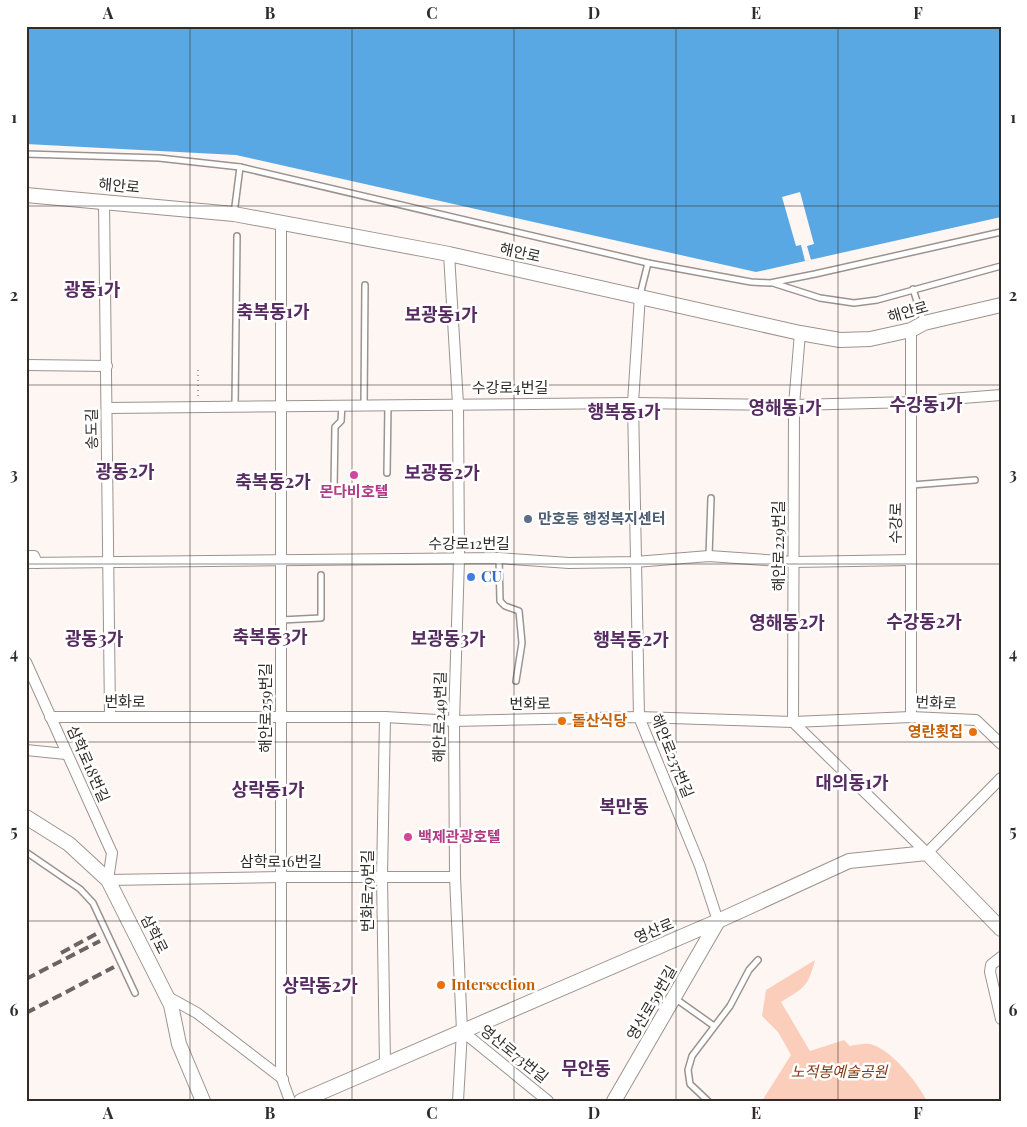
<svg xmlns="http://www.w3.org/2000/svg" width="1027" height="1127" font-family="'Playfair Display','Noto Sans KR',serif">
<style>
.green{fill:#fbcebb}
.water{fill:#59a8e3}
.pier{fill:#fef6f2}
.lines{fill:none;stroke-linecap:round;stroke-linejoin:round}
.lane-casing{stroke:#9c938f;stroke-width:8}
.street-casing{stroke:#9c938f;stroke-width:12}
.secondary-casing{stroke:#9c938f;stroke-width:16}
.path{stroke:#a7a19e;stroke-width:2;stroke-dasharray:1 4;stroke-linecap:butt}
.lane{stroke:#fff;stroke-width:5}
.street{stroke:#fff;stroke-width:10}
.secondary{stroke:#fff;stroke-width:14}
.rail{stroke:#6a6563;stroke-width:4;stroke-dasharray:10 5;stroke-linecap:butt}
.grid{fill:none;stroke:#302c2a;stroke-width:1;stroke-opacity:0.55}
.hotel-dot{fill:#d1479c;stroke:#fff;stroke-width:2}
.service-dot{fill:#5c6f8a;stroke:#fff;stroke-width:2}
.shop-dot{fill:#3f7fe0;stroke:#fff;stroke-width:2}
.food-dot{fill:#e8710a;stroke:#fff;stroke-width:2}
.labels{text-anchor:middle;stroke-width:5;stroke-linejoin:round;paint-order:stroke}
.street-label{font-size:15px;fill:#302c2a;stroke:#fff}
.hotel-label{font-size:15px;font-weight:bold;fill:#b23c85;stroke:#fff}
.service-label{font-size:15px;font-weight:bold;fill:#4e5e75;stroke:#fff;text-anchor:start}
.shop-label{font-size:15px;font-weight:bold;fill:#366cbe;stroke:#fff;text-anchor:start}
.food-label{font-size:15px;font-weight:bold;fill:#c56008;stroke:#fff;text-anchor:start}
.park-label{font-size:15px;font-style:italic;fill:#873a12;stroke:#fff}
.quarter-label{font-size:18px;font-weight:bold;fill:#572c61;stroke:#fff}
.neatline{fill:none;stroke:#302c2a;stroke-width:2}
.grid-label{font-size:16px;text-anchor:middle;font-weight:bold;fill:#302c2a}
</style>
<rect width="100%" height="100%" fill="#fef6f2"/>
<path class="green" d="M815 960C808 987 804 988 781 1002L810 1051 844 1040 850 1046C856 1045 864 1043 870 1044 891 1049 917 1082 927 1101H762L791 1055 778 1032 762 1016 766 990Z"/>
<path class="water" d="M26 26H1001V217L756 272 236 155 26 144Z"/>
<path class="pier" d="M800 192 814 244 807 246 811 260 805 261 801 245 796 246 782 197Z"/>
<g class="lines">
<defs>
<g id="lane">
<path d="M26 154 159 158 240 167 648 263 751 282 770 283 815 274 1001 232"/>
<path d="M234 214 240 167"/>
<path d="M773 283 820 298 854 303 877 300 1001 266"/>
<path d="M913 289 924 323"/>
<path d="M640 295 648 263"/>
<path d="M364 405 365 285"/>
<path d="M235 406 237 236"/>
<path d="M387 473 388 405"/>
<path d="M912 485 975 480"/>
<path d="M334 489 335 427 341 421 342 405"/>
<path d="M709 556 711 498"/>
<path d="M499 558 500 601 505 606 519 611 522 643 516 681"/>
<path d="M281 620 321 618V575"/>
<path d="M26 852 80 889 93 903 135 993"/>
<path d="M676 999 714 1026"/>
<path d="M708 1101 690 1084 688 1070 692 1056 730 1006 749 970 758 960"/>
</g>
<g id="street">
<path d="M104 201 110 716"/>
<path d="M281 224V1076L290 1101"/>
<path d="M449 254 458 404 459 559 454 721 455 877 462 1031 458 1101"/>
<path d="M640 295 633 403 639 717 700 866 718 921"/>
<path d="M800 333 794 405 793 722 927 853 1001 778"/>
<path d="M26 365 107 366"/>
<path d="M107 408 633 403 794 405 912 402 1001 395"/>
<path d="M26 556H34L37 563"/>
<path d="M26 563 499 558 569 563 635 562 709 556 794 562 911 560"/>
<path d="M26 662 112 853 108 880 280 877H455"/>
<path d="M50 717H385L454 721 639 717 793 722 911 717 976 720 1001 744"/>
<path d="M385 717 382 877 385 1065"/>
<path d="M911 717V330"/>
<path d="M26 750 66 754"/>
<path d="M1001 957 991 965 990 972 1001 1019"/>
<path d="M168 997 197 1013 283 1079"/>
<path d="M462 1031 548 1101"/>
</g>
<g id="secondary">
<path d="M26 195 234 214 449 254 800 333 840 340 870 339 911 330 924 323 1001 305"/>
<path d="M26 817 69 844 108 880 171 1005 179 1044 203 1101"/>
<path d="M301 1101 718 921 849 861 927 853 1001 929"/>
<path d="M614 1101 718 921"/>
</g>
</defs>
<use href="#lane" class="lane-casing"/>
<use href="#street" class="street-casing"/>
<use href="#secondary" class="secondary-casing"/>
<path class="path" d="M198 396V366"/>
<use href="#lane" class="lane"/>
<use href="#street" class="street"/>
<use href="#secondary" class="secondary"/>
<g class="rail">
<path d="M61 953 96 934"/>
<path d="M26 979 100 941"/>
<path d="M26 1013 114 967"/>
</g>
</g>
<path class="grid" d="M190 26V1101M352 26V1101M514 26V1101M676 26V1101M838 26V1101M26 206H1001M26 385H1001M26 564H1001M26 742H1001M26 921H1001"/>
<g class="hotel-dot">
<circle cx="354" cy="475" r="5"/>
<circle cx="408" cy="837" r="5"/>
</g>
<circle class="service-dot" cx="528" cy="519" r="5"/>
<circle class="shop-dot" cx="471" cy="577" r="5"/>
<g class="food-dot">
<circle cx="562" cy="721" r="5"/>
<circle cx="973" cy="732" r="5"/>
<circle cx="441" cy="985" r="5"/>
</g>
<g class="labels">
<g class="street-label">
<text transform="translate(119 186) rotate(5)" y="5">해안로</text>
<text transform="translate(520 253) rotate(12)" y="5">해안로</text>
<text transform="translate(908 312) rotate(-16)" y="5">해안로</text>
<text x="510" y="393">수강로4번길</text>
<text transform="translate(92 429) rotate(-91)" y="5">송도길</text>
<text transform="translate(896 523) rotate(-89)" y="5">수강로</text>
<text x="469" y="549">수강로12번길</text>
<text transform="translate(779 546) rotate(-90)" y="5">해안로229번길</text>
<text x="125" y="707">번화로</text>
<text transform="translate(936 703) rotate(2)" y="5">번화로</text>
<text transform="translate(530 704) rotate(-1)" y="5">번화로</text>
<text transform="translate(266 708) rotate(-90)" y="5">해안로259번길</text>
<text transform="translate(440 717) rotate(-89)" y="5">해안로249번길</text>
<text transform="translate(672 756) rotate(68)" y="5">해안로237번길</text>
<text transform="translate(88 764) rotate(66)" y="5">삼학로18번길</text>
<text x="281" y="867">삼학로16번길</text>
<text transform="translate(368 891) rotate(-90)" y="5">번화로79번길</text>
<text transform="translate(654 931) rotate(-23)" y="5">영산로</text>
<text transform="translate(154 934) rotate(63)" y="5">삼학로</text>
<text transform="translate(652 1003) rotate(-60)" y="5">영산로59번길</text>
<text transform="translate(514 1054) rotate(39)" y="5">영산로73번길</text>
</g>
<g class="hotel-label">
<text x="354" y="497">몬다비호텔</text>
<text x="418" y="842" text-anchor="start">백제관광호텔</text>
</g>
<g class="service-label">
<text x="538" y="524">만호동 행정복지센터</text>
</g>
<g class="shop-label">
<text x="481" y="582">CU</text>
</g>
<g class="food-label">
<text x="572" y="726">돌산식당</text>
<text x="963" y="737" text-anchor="end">영란횟집</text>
<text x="451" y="990">Intersection</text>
</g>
<g class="park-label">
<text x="839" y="1077">노적봉예술공원</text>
</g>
<g class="quarter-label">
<text x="92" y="296">광동1가</text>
<text x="273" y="318">축복동1가</text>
<text x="441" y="321">보광동1가</text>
<text x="926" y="411">수강동1가</text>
<text x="785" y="414">영해동1가</text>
<text x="624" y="418">행복동1가</text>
<text x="125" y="478">광동2가</text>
<text x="442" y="479">보광동2가</text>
<text x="273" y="488">축복동2가</text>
<text x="924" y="628">수강동2가</text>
<text x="787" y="629">영해동2가</text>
<text x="270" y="643">축복동3가</text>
<text x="94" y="645">광동3가</text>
<text x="448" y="645">보광동3가</text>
<text x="631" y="646">행복동2가</text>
<text x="852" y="789">대의동1가</text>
<text x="268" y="796">상락동1가</text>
<text x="624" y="813">복만동</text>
<text x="320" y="992">상락동2가</text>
<text x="586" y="1075">무안동</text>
</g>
</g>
<rect width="1027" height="1127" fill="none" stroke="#ffffff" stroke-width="55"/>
<rect x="28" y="28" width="972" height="1072" class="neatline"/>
<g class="grid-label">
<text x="108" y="19">A</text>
<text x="270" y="19">B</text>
<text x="432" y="19">C</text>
<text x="594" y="19">D</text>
<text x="756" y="19">E</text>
<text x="918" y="19">F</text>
<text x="14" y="123">1</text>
<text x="1013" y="123">1</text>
<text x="14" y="301">2</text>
<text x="1013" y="301">2</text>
<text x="14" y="480">3</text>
<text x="1013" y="480">3</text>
<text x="14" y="659">4</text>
<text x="1013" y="659">4</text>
<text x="14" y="837">5</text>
<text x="1013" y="837">5</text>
<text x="14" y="1016">6</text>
<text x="1013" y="1016">6</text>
<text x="108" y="1119">A</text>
<text x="270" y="1119">B</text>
<text x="432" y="1119">C</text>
<text x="594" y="1119">D</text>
<text x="756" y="1119">E</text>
<text x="918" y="1119">F</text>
</g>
</svg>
